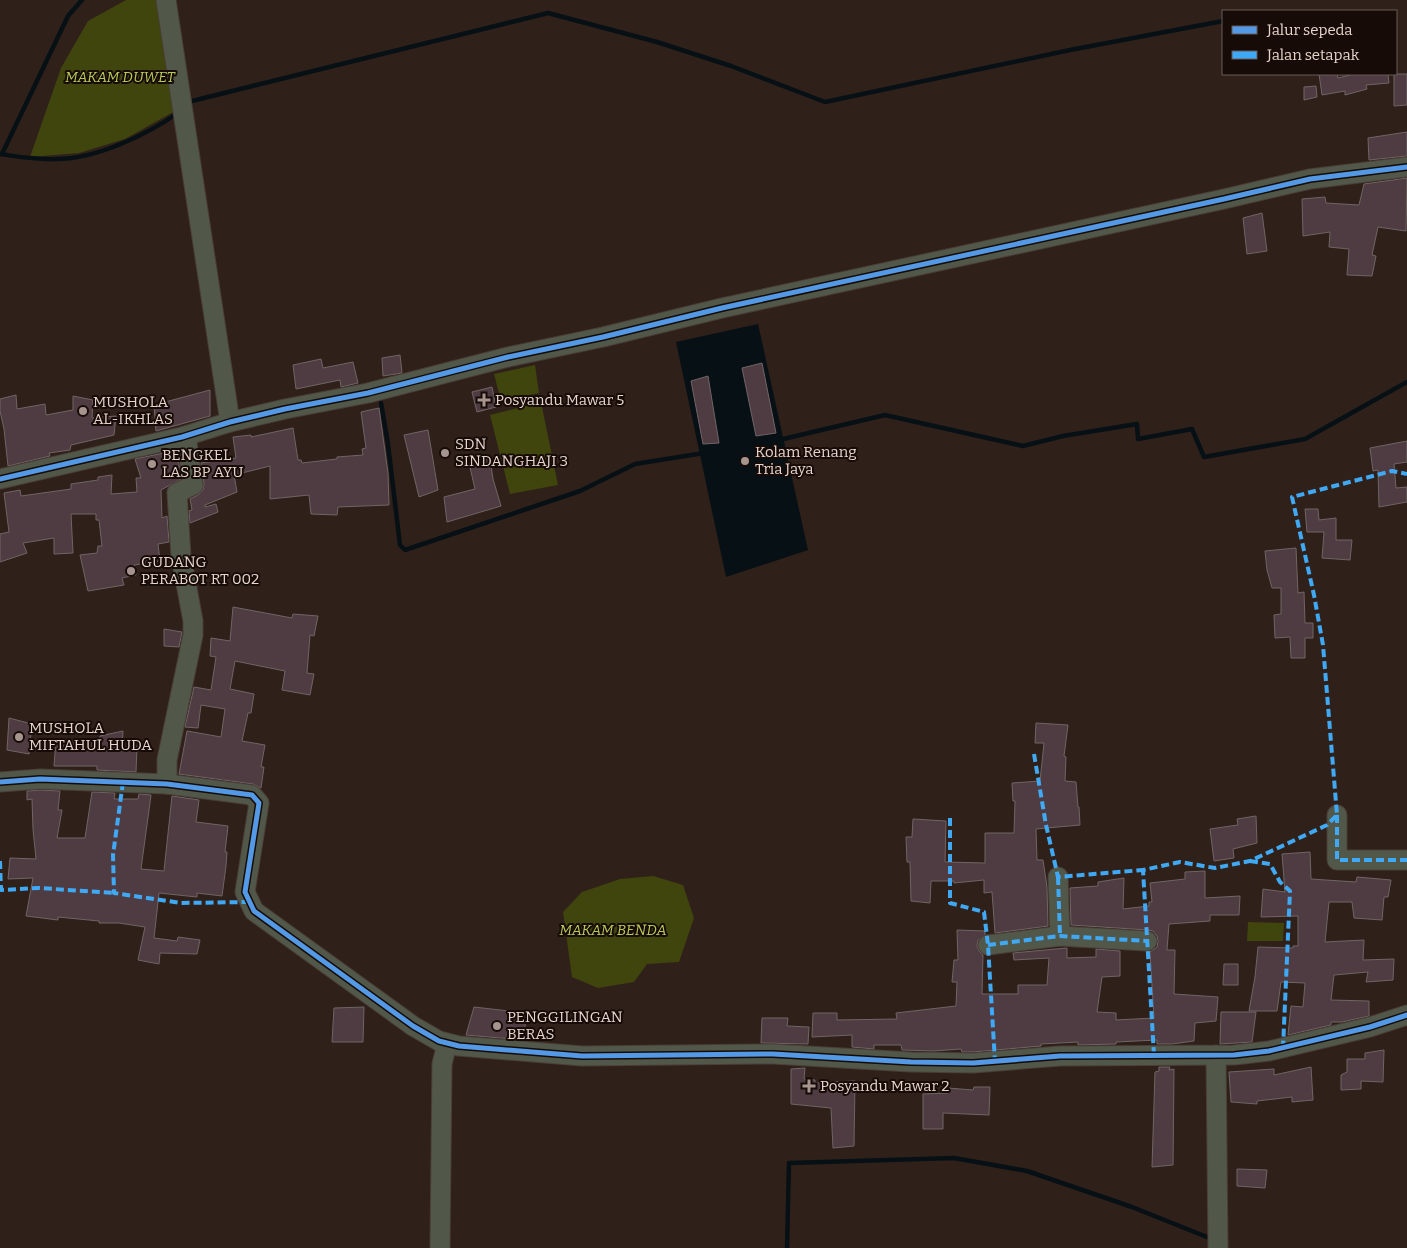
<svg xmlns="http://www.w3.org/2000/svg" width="1407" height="1248" font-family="Bitter,serif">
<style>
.green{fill:#3f450c}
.water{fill:#071015}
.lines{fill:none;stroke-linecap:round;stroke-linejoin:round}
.stream{stroke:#071015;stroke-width:4.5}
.building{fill:#4f3c42;stroke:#706464}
.minor-casing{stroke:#4b3e38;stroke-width:21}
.minor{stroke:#51584a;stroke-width:19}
.quiet{stroke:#3fa9f5;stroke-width:4;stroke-dasharray:8 4;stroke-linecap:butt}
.cycleway-casing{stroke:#160b06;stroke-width:8}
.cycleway{stroke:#5399e6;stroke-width:5}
.poi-dot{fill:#a6958e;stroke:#160b06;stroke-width:2}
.labels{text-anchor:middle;stroke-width:4;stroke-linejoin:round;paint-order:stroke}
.park-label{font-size:15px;font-style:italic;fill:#b8cb57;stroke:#160b06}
.poi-label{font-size:15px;fill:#e6d4cd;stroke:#160b06;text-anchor:start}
</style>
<rect width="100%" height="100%" fill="#2f211a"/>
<g class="green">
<path d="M126 0H162L182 107 125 139 79 153 30 157 61 68 88 21Z"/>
<path d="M535 365 539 393 501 401 494 374Z"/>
<path d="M541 402 558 485 510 494 490 415Z"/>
<path d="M653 876 683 885 694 918 679 962 647 964 634 982 598 988 572 977 563 912 582 892 620 879Z"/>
<path d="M1248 922 1284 923 1283 941H1247Z"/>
</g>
<path class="water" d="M758 324 808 550 726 577 676 342Z"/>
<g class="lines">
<g class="stream">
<path d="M188 105 192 101 548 13 657 42 731 66 825 102 1070 50 1223 21"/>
<path d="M0 154C21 157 36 160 57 159 96 159 146 135 178 113"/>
<path d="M2 154 68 16 82 0"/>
<path d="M381 403 388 444 400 545 405 550 580 491 635 464 704 453"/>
<path d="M779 440 885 415 1023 446 1063 436 1137 424 1138 439 1192 429 1204 457 1305 439 1407 382"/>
<path d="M787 1248 789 1163 954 1158 1027 1171 1132 1207 1212 1239"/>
</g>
</g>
<g class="building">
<path d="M1319 74H1337L1338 78 1354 74H1388L1389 83 1366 85 1367 89 1345 95V91L1322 95Z"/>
<path d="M1394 74H1407V105L1394 106Z"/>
<path d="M1316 86 1317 97 1304 100V87Z"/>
<path d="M1407 132V156L1369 160 1368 138Z"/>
<path d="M1407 178 1406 231 1378 227 1372 255 1376 256 1372 276 1347 275 1349 249 1329 247 1330 232 1303 236 1302 199 1325 197 1326 203 1359 205 1364 184Z"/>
<path d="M1262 213 1267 251 1247 254 1243 218Z"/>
<path d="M400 355 402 373 383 376 382 358Z"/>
<path d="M321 359 323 368 353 362 358 383 341 387 340 380 296 389 293 365Z"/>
<path d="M762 363 776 433 756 436 742 368Z"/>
<path d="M708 376 719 443 703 444 691 381Z"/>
<path d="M492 387 496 407 477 412 472 392Z"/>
<path d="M210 390V416L156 431 154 405Z"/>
<path d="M16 395 17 409 45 404 46 415 73 410V396L93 400 92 418 116 416 114 435 71 445 70 450 49 453 50 456 8 466 4 429 0 411V399Z"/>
<path d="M379 408 388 473 389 505 338 507 337 515 311 514 309 495 270 499V466L234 475 237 492 205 505V507L216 504 218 512 190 523 189 511 192 510 190 499 198 495 203 490 204 483 201 463 236 458 233 437 251 435V437L293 428 298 460H301L302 463 337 459V457L363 455 362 449 366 448 361 412Z"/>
<path d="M428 430 438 490 419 497 404 435Z"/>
<path d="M1407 441V462L1394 464 1396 488 1407 487V502L1379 507 1378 470 1373 471 1370 448Z"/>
<path d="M164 453 166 459 178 457 181 479 161 490 162 518 167 516 169 542 158 544 160 561 134 565 136 575 122 578 124 585 88 591 80 555 97 553 98 546H102L99 520H96V514H71L73 553 54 554V538L23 543 27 553 0 562V534L9 532 4 493 20 490 21 496 71 489V484L98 480V477L112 475 111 494 137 492 136 478H141L135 459Z"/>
<path d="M490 459 493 479 501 506 447 522 444 497 475 489 469 463Z"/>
<path d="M1305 509H1318L1319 520 1336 518V540H1352L1350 560 1322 558 1324 532H1307Z"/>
<path d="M1296 548 1298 593 1304 592 1305 623H1313V638H1305V658H1291L1290 637 1275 638 1274 615 1281 614V588H1272L1267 570 1265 551Z"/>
<path d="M233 607 292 618 293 614 318 616 314 636 310 635 307 673 314 674 310 695 282 690 285 671 235 661 230 689 254 694 251 713H248L242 741 265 745 261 767H264L261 788 253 784 179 774 187 731 221 737 225 709 201 705 198 728 185 727 194 687 211 690 216 657 210 656 211 638 230 641Z"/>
<path d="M164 629 182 632 179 647 164 646Z"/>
<path d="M9 718 32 724 29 754 7 750Z"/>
<path d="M1036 723 1068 725 1064 756 1066 757 1065 781 1076 782 1078 807H1079L1080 825 1036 829 1037 860H1043L1047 887 1048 926 995 933 992 892 984 893V880L954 883V881H931L930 903 911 901 910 862H907L906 837H912L913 819 946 821 945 862 985 863V833H1014L1015 801H1013L1012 783 1040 781 1044 743H1035Z"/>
<path d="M123 731 122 748 137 746 136 772 97 770V766H54L56 740 100 743V736Z"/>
<path d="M40 790 60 791 58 810H62L57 838H85L92 792 115 793 114 799H138L139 794 151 795 141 869 164 871 172 796 199 800 196 822 228 826 225 852H227L226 866 222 896 197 893V897L159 893 154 938 177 941 178 937 200 940 197 954 160 953 159 964 138 960 145 927 119 923H99V921L58 917V920L26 916 33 878 8 879 10 858 36 859 33 829 32 799 27 800V791Z"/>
<path d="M1256 816 1257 843 1233 849 1234 858 1214 861 1210 829 1238 825 1237 819Z"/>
<path d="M1310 852 1311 879 1356 882 1357 877 1391 880 1388 897H1384L1382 920 1354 918 1352 902H1329L1325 942 1364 940 1363 960 1394 959 1393 980 1366 982 1368 972 1334 975 1331 1000 1369 1001V1016L1342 1022H1331V1025L1288 1035 1291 1006 1303 1007 1305 983 1281 982 1277 1011H1249L1255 977 1258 947 1293 948V946H1298V916L1261 917 1263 889 1285 892 1282 854Z"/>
<path d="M1205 871V898L1240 896 1239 915H1210V921L1169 924 1167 950H1175L1174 994 1218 997 1216 1021 1195 1023 1194 1041 1172 1044H1157V1040L1116 1042V1044L1078 1045V1042L1041 1044V1046L973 1052H962L961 1049 934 1051 902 1050 901 1045H874V1049L852 1047V1035L812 1037 813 1013H837V1020L897 1019 896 1013 956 1006 957 982H952L954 960H958L957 930 985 931V935L978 940 977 946 979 951 983 955 982 994H1018V985H1047L1049 958 1014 960 1013 953 1067 948V958L1096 957V949L1120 951V976L1102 977 1097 1012 1116 1013V1020L1154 1018 1150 952 1157 947 1158 941 1157 936 1153 931 1148 930 1071 925 1070 888 1098 886V882L1124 878 1123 909 1149 906V902H1152L1150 883 1185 879V872Z"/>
<path d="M1224 964H1238V985H1223Z"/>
<path d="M364 1007 363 1042H332L334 1008Z"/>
<path d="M474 1007 526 1013 524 1040 466 1035Z"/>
<path d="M1221 1012H1256L1252 1042 1220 1044Z"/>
<path d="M762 1018H788L787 1026 809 1027 808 1044 761 1043Z"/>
<path d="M1384 1050 1383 1082 1361 1081V1089L1341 1090V1075L1347 1072V1059H1365V1053Z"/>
<path d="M1159 1067H1170L1169 1070 1174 1069 1173 1165 1152 1167 1155 1072 1159 1071Z"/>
<path d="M1311 1067 1313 1100 1292 1102V1097L1257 1101V1104L1231 1102 1229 1072 1274 1069V1075Z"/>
<path d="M805 1068 804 1079 815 1080V1083L855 1081 854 1146 833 1148 831 1108 791 1104V1069Z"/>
<path d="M974 1087H990L989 1115 943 1113V1129H923V1094L948 1093V1088L973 1090Z"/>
<path d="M1237 1169 1267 1170 1265 1188 1237 1186Z"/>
</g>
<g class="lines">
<defs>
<g id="minor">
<path d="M166 0 230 422"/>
<path d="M0 479 182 437 230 422 285 409 368 393 508 357 603 337 722 308 1224 199 1310 179 1407 167"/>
<path d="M0 782 40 779 167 784 252 795 259 803 245 892 254 911 413 1026 439 1041 459 1046 582 1056 773 1054 911 1062 973 1063 1060 1056 1234 1055 1269 1051 1370 1027 1407 1015"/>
<path d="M167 784V760L193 635V621L181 556 177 493 193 485 186 436"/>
<path d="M1337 815V860H1407"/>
<path d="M1058 877 1060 936"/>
<path d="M988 945 1060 936 1147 941"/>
<path d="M1216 1055 1218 1248"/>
<path d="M440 1248 442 1064 447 1044"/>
</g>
</defs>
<use href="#minor" class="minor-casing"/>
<use href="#minor" class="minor"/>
<g class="quiet">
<path d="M1034 754 1046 825 1058 877 1143 870"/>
<path d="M123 782 113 855 114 893 181 903 249 902"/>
<path d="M1337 815V860H1407"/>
<path d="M950 818V903L984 912 988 945 995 1062"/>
<path d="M0 861 1 890 39 888 114 893"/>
<path d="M1250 861 1270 864 1280 882 1290 891 1283 1048"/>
<path d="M1058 877 1060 936"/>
<path d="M988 945 1060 936 1147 941"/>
<path d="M1154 1055 1143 870 1180 862 1215 868 1250 861 1327 825 1337 815 1323 645 1314 595 1292 497 1392 471 1407 474"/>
</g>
<defs>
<g id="cycleway">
<path d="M0 479 182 437 230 422 285 409 368 393 508 357 603 337 722 308 1224 199 1310 179 1407 167"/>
<path d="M0 782 40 779 167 784 252 795 259 803 245 892 254 911 413 1026 439 1041 459 1046 582 1056 773 1054 911 1062 973 1063 1060 1056 1234 1055 1269 1051 1370 1027 1407 1015"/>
</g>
</defs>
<use href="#cycleway" class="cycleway-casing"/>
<use href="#cycleway" class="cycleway"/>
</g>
<g class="poi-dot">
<path d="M481.5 392.5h5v5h5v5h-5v5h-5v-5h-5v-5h5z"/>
<circle cx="83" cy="411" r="5"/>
<circle cx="445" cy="453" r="5"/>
<circle cx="745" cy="461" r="5"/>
<circle cx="152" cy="464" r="5"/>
<circle cx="131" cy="571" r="5"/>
<circle cx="19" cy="737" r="5"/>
<circle cx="497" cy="1026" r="5"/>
<path d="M806.5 1078.5h5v5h5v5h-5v5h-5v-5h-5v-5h5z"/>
</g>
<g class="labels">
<g class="park-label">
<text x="120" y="82">MAKAM DUWET</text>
<text x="613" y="935">MAKAM BENDA</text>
</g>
<g class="poi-label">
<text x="495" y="405">Posyandu Mawar 5</text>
<text x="93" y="407">MUSHOLA<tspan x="93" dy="17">AL-IKHLAS</tspan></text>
<text x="455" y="449">SDN<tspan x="455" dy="17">SINDANGHAJI 3</tspan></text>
<text x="755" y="457">Kolam Renang<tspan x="755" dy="17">Tria Jaya</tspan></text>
<text x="162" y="460">BENGKEL<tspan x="162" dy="17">LAS BP AYU</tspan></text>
<text x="141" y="567">GUDANG<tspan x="141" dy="17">PERABOT RT 002</tspan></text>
<text x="29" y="733">MUSHOLA<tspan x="29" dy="17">MIFTAHUL HUDA</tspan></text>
<text x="507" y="1022">PENGGILINGAN<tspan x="507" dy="17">BERAS</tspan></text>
<text x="820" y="1091">Posyandu Mawar 2</text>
</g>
</g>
<rect x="1222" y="10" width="175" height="65" fill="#160b06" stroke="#695b56"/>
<rect x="1232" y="26" width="25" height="8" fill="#5399e6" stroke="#695b56"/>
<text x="1267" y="35" font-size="15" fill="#e6d4cd">Jalur sepeda</text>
<rect x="1232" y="51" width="25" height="8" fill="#3fa9f5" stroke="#695b56"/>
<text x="1267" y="60" font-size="15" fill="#e6d4cd">Jalan setapak</text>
</svg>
